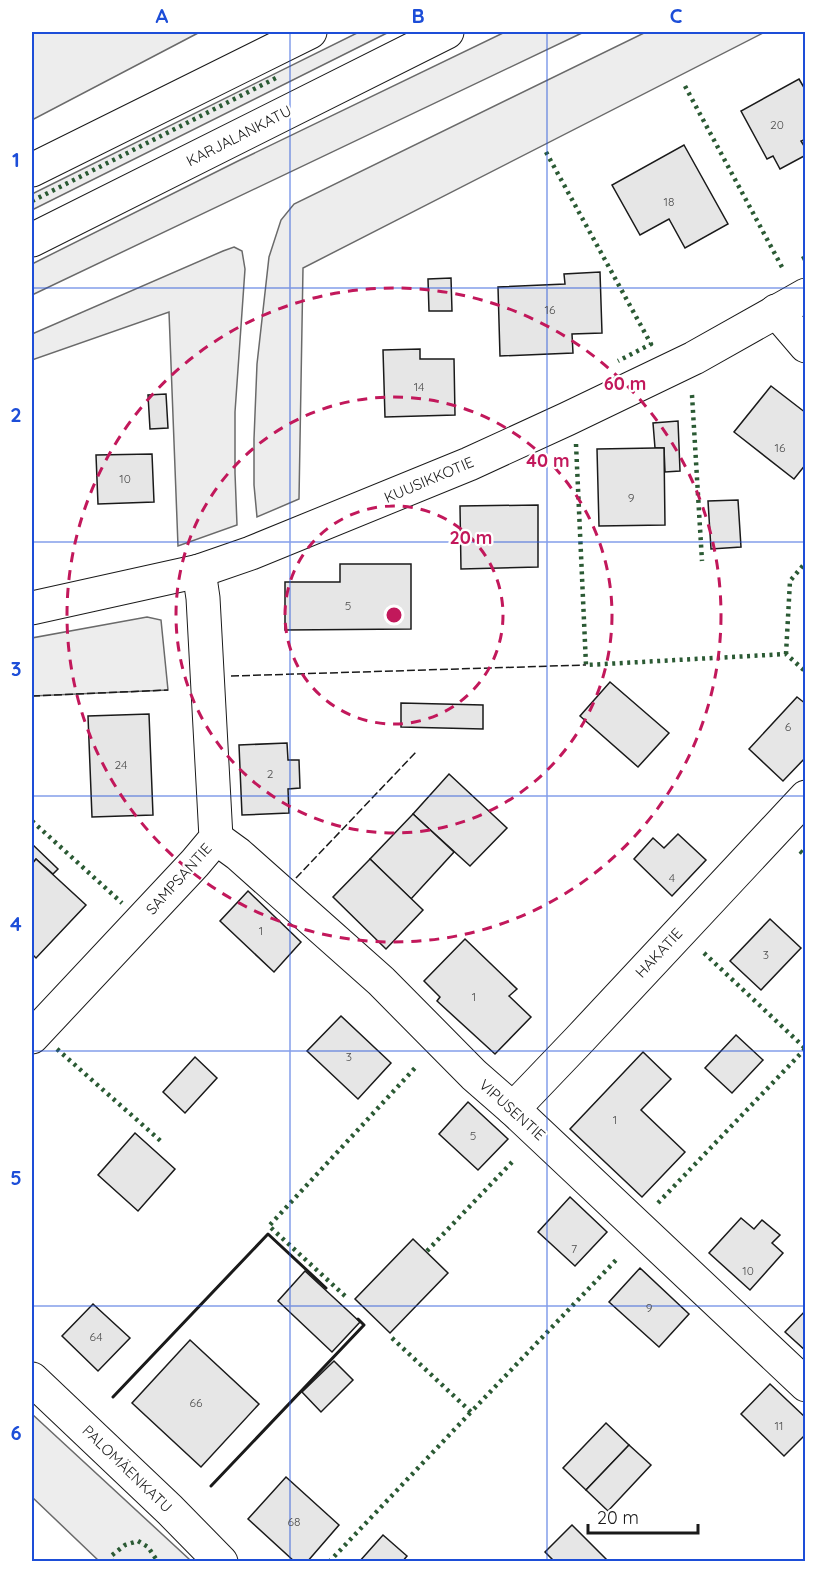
<svg xmlns="http://www.w3.org/2000/svg" width="837" height="1593" font-family="Quicksand,sans-serif">
<style>
.built{fill:#ededed;stroke:#6a6a6a;stroke-width:1.5}
.building{fill:#e6e6e6;stroke:#1a1a1a;stroke-width:1.5}
.lines{fill:none;stroke-linecap:round;stroke-linejoin:round}
.minor-casing{stroke:#1a1a1a;stroke-width:35}
.tertiary-casing{stroke:#1a1a1a;stroke-width:35}
.secondary-casing{stroke:#1a1a1a;stroke-width:35}
.minor{stroke:#fff;stroke-width:33}
.tertiary{stroke:#fff;stroke-width:33}
.secondary{stroke:#fff;stroke-width:33}
.hedge{stroke:#2b5a34;stroke-width:4.5;stroke-dasharray:3 4.5;stroke-linecap:butt}
.fence{stroke:#1a1a1a;stroke-width:1.5;stroke-dasharray:8 3;stroke-linecap:butt}
.wall{stroke:#1a1a1a;stroke-width:3}
.grid{fill:none;stroke:#1d4ed8;stroke-width:1.5;stroke-opacity:0.55}
.ring{fill:none;stroke:#c2185b;stroke-width:3;stroke-dasharray:10 8}
.labels{text-anchor:middle;stroke-width:4.5;stroke-linejoin:round;paint-order:stroke}
.number-label{font-size:12px;fill:#4d4d4d}
.street-label{font-size:15px;fill:#1a1a1a;stroke:#fff}
.centre{fill:#c2185b;stroke:#fff;stroke-width:3}
.ring-label{font-size:18px;text-anchor:middle;font-weight:bold;fill:#c2185b;stroke:#fff;stroke-width:4.5;stroke-linejoin:round;paint-order:stroke}
.neatline{fill:none;stroke:#1d4ed8;stroke-width:2}
.grid-label{font-size:20px;text-anchor:middle;font-weight:bold;fill:#1d4ed8}
</style>
<rect width="100%" height="100%" fill="#fff"/>
<g class="built">
<path d="M32 32H200L32 120Z"/>
<path d="M359 32H389L32 210V194Z"/>
<path d="M505 32H584L32 295V264L238 161Z"/>
<path d="M646 32H765L303 268 299 499 257 517 254 485V439L257 364 269 257 281 220 294 204Z"/>
<path d="M234 247 242 251 245 269 235 412V473L237 525 178 546 169 312 32 360V334L223 251Z"/>
<path d="M147 617 161 620 168 690 32 696V638Z"/>
<path d="M32 1414 189 1559 191 1561H99L32 1497Z"/>
</g>
<g class="building">
<path d="M799 79 806 91V139L801 141 806 149V155L780 169 773 156 767 159 741 111Z"/>
<path d="M684 145 728 224 685 248 669 219 640 235 612 185Z"/>
<path d="M600 272 602 333 572 334 573 353 500 356 498 287 565 284 564 274Z"/>
<path d="M451 278 452 311H429L428 279Z"/>
<path d="M420 349V359H454L455 415 385 417 383 350Z"/>
<path d="M771 386 806 413V464L794 479 734 432Z"/>
<path d="M166 394 168 428 150 429 148 395Z"/>
<path d="M678 421 680 471 665 472 664 448H655L653 423Z"/>
<path d="M655 448H664L665 525 599 526 597 449Z"/>
<path d="M152 454 154 502 98 504 96 455Z"/>
<path d="M738 500 741 547 711 549 708 501Z"/>
<path d="M538 505V567L461 569 460 506Z"/>
<path d="M340 564H411V629L285 630V582H340Z"/>
<path d="M610 682 669 733 638 767 580 716Z"/>
<path d="M797 697 806 704V757L783 781 749 749Z"/>
<path d="M401 703 483 705V729L401 727Z"/>
<path d="M149 714 153 815 92 817 88 716Z"/>
<path d="M287 743 288 760H299L300 788 288 789 289 813 242 815 239 745Z"/>
<path d="M449 774 507 828 470 866 413 814Z"/>
<path d="M413 814 454 852 411 899 370 859Z"/>
<path d="M678 834 706 860 672 896 634 859 653 838 664 848Z"/>
<path d="M32 844 58 869 53 874 36 859 32 864Z"/>
<path d="M36 859 86 905 36 958 32 954V864Z"/>
<path d="M370 859 423 910 386 949 333 897Z"/>
<path d="M248 891 301 942 274 972 220 921Z"/>
<path d="M770 919 801 948 761 990 730 961Z"/>
<path d="M465 939 517 989 509 996 531 1017 495 1054 437 1001 440 997 424 981Z"/>
<path d="M341 1016 391 1063 358 1099 307 1051Z"/>
<path d="M736 1035 763 1060 732 1093 705 1068Z"/>
<path d="M643 1052 671 1079 641 1110 685 1152 642 1197 570 1129Z"/>
<path d="M195 1057 217 1078 185 1113 163 1092Z"/>
<path d="M468 1102 508 1139 478 1170 439 1134Z"/>
<path d="M135 1133 175 1169 138 1211 98 1175Z"/>
<path d="M570 1197 607 1232 575 1266 538 1232Z"/>
<path d="M741 1218 754 1229 762 1220 780 1235 772 1243 783 1253 750 1290 709 1253Z"/>
<path d="M413 1239 448 1273 390 1333 355 1299Z"/>
<path d="M640 1268 689 1314 659 1347 609 1302Z"/>
<path d="M305 1271 360 1322 332 1352 278 1301Z"/>
<path d="M93 1304 130 1338 98 1371 62 1336Z"/>
<path d="M806 1310V1351L785 1332Z"/>
<path d="M190 1340 259 1404 201 1467 132 1403Z"/>
<path d="M334 1361 353 1380 321 1412 302 1392Z"/>
<path d="M770 1384 806 1418V1434L784 1456 741 1414Z"/>
<path d="M606 1423 629 1445 586 1490 563 1468Z"/>
<path d="M629 1445 651 1465 608 1511 586 1490Z"/>
<path d="M286 1477 339 1525 307 1562H295L248 1519Z"/>
<path d="M572 1525 609 1562H555L545 1552Z"/>
<path d="M383 1535 407 1556 402 1562H359Z"/>
</g>
<g class="lines">
<defs>
<g id="minor">
<path d="M776 311 806 346"/>
<path d="M32 608 199 571 251 553 469 464 567 419 694 358 806 295"/>
<path d="M216 838 238 854 381 981 474 1075 513 1109 806 1385"/>
<path d="M32 1037 195 863 216 838 203 598 199 571"/>
<path d="M513 1109 579 1040 806 797"/>
</g>
<path id="tertiary" d="M32 1379 170 1510 221 1562"/>
<g id="secondary">
<path d="M32 170 310 32"/>
<path d="M32 240 447 32"/>
</g>
</defs>
<use href="#minor" class="minor-casing"/>
<use href="#tertiary" class="tertiary-casing"/>
<use href="#secondary" class="secondary-casing"/>
<use href="#minor" class="minor"/>
<use href="#tertiary" class="tertiary"/>
<use href="#secondary" class="secondary"/>
<g class="hedge">
<path d="M685 86 783 269"/>
<path d="M546 152 651 344 618 361"/>
<path d="M32 201 276 78"/>
<path d="M802 259 806 257"/>
<path d="M692 395 702 561"/>
<path d="M576 444 586 665 786 654 806 672"/>
<path d="M786 654 790 581 806 562"/>
<path d="M32 821 122 903"/>
<path d="M800 851 806 856"/>
<path d="M704 953 806 1049"/>
<path d="M57 1049 163 1143"/>
<path d="M658 1203 805 1049"/>
<path d="M427 1251 515 1159"/>
<path d="M345 1296 269 1226 415 1068"/>
<path d="M392 1338 471 1412 616 1260"/>
<path d="M112 1562 111 1556 125 1545 138 1541 148 1547 158 1562"/>
<path d="M329 1562 471 1412"/>
</g>
<g class="fence">
<path d="M231 676 586 665"/>
<path d="M32 696 168 690"/>
<path d="M296 878 416 752"/>
</g>
<g class="wall">
<path d="M113 1397 268 1234 326 1288"/>
<path d="M211 1486 364 1325 358 1319"/>
</g>
</g>
<path class="grid" d="M290 32V1562M547 32V1562M32 288H806M32 542H806M32 796H806M32 1051H806M32 1306H806"/>
<g class="ring">
<circle cx="394" cy="615" r="109"/>
<circle cx="394" cy="615" r="218"/>
<circle cx="394" cy="615" r="327"/>
</g>
<g class="labels">
<g class="number-label">
<text x="777" y="129">20</text>
<text x="669" y="206">18</text>
<text x="550" y="314">16</text>
<text x="419" y="391">14</text>
<text x="780" y="452">16</text>
<text x="125" y="483">10</text>
<text x="631" y="502">9</text>
<text x="348" y="610">5</text>
<text x="788" y="731">6</text>
<text x="121" y="769">24</text>
<text x="270" y="778">2</text>
<text x="672" y="882">4</text>
<text x="261" y="935">1</text>
<text x="766" y="959">3</text>
<text x="474" y="1001">1</text>
<text x="349" y="1061">3</text>
<text x="615" y="1124">1</text>
<text x="473" y="1140">5</text>
<text x="574" y="1253">7</text>
<text x="748" y="1275">10</text>
<text x="649" y="1312">9</text>
<text x="96" y="1341">64</text>
<text x="196" y="1407">66</text>
<text x="779" y="1430">11</text>
<text x="294" y="1526">68</text>
</g>
<g class="street-label">
<text transform="translate(239 136) rotate(-27)" y="5">KARJALANKATU</text>
<text transform="translate(429 480) rotate(-23)" y="5">KUUSIKKOTIE</text>
<text transform="translate(179 879) rotate(-48)" y="5">SAMPSANTIE</text>
<text transform="translate(659 953) rotate(-47)" y="5">HAKATIE</text>
<text transform="translate(512 1110) rotate(42)" y="5">VIPUSENTIE</text>
<text transform="translate(127 1469) rotate(44)" y="5">PALOMÄENKATU</text>
</g>
</g>
<circle cx="394" cy="615" r="9" class="centre"/>
<g class="ring-label">
<text x="625" y="390">60 m</text>
<text x="548" y="467">40 m</text>
<text x="471" y="544">20 m</text>
</g>
<rect width="837" height="1593" fill="none" stroke="#ffffff" stroke-width="66"/>
<path d="M588 1524v9h110v-9" fill="none" stroke="#1a1a1a" stroke-width="3"/>
<text x="597" y="1524" font-size="18" fill="#1a1a1a" stroke="#ffffff" stroke-width="4.5" paint-order="stroke">20 m</text>
<rect x="33" y="33" width="771" height="1527" class="neatline"/>
<g class="grid-label">
<text x="162" y="23">A</text>
<text x="418" y="23">B</text>
<text x="676" y="23">C</text>
<text x="16" y="167">1</text>
<text x="16" y="422">2</text>
<text x="16" y="676">3</text>
<text x="16" y="931">4</text>
<text x="16" y="1185">5</text>
<text x="16" y="1440">6</text>
</g>
</svg>
